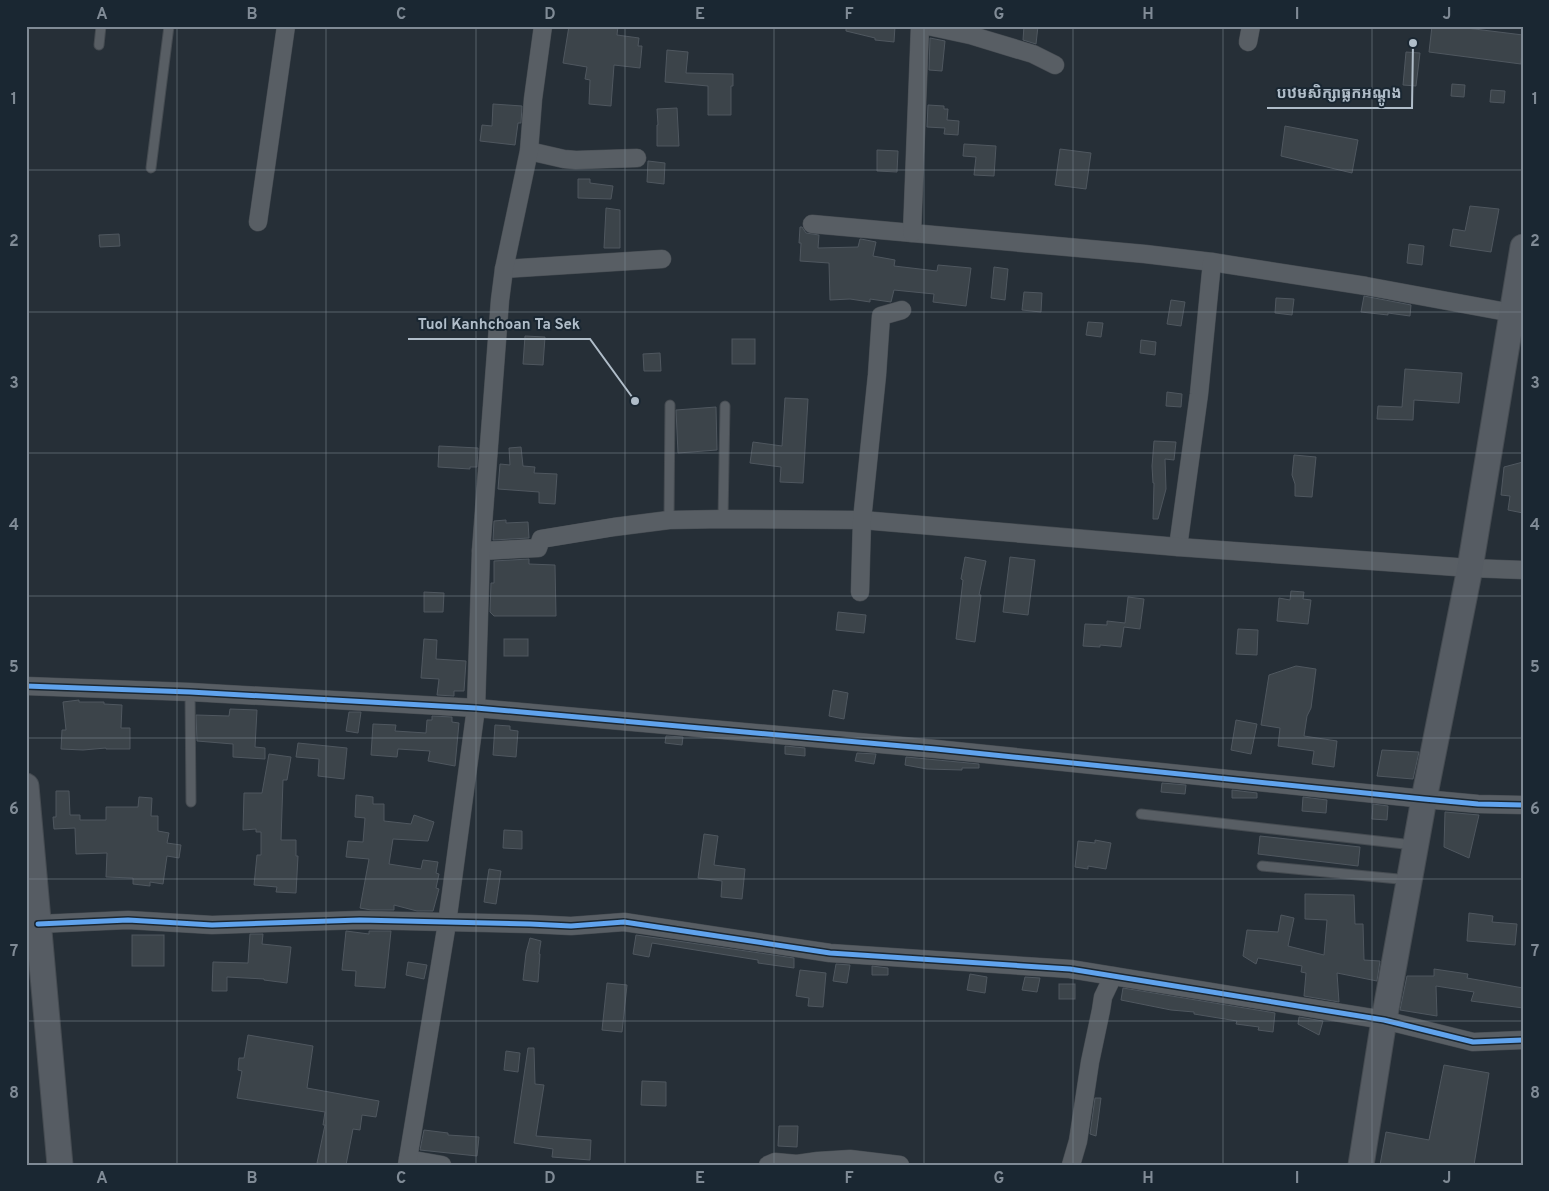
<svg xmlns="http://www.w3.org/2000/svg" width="1549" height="1191" font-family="Overpass,'Noto Sans Khmer',sans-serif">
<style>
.building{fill:#3c444a;stroke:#4f575f}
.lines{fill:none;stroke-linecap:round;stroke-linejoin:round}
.lane-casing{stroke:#454b51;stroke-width:11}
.street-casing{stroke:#454b51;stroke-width:19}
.secondary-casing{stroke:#454b51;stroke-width:27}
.lane{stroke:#585e64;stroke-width:9}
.street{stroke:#585e64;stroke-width:18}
.secondary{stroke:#565c63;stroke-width:25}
.cycleway-casing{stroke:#1a2732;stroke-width:8}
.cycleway{stroke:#60a3ed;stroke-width:5}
.grid{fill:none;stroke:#808b96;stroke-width:1;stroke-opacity:0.55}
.leader{fill:none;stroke:#b0bdc9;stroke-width:2}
.callout-dot{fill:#b0bdc9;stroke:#1a2732;stroke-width:2}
.callout-label{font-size:15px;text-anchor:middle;font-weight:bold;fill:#b0bdc9;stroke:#1a2732;stroke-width:4;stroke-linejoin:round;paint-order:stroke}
.neatline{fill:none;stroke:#808b96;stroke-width:2}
.grid-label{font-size:16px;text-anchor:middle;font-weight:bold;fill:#808b96}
</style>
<rect width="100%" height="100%" fill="#262f37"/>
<g class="building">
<path d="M569 26H618L617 35 639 38 638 46H642L640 68 614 65 611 106 589 104 590 80 585 79 587 67 563 63Z"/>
<path d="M846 26H895L894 42 875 40V38L846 31Z"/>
<path d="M1024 26H1038L1036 44 1023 40Z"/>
<path d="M1432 26H1450L1523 35 1521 64 1429 52Z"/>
<path d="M930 38 945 41 942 71 929 70Z"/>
<path d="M667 50 688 52 686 73 733 74V86H731V115H708V86L665 82Z"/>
<path d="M1406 52 1420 53 1416 86 1403 85Z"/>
<path d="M1452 84 1465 85 1464 97 1451 96Z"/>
<path d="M1491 90 1505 91 1504 103 1490 102Z"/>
<path d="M493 104 522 106 521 123H518L515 145 480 141 482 125 492 126Z"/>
<path d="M928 105 944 106V109H948L947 120 959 121 958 135 944 134 945 128 927 127Z"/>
<path d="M677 108 679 146H657V125H658L657 109Z"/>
<path d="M1285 126 1358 140 1352 173 1281 156Z"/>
<path d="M964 144 996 146 994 176 974 175 976 157 963 156Z"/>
<path d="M1060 149 1091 153 1086 189 1055 185Z"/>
<path d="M877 150 898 151 897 172 877 171Z"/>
<path d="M648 161 665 163 664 184 647 182Z"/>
<path d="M578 179H590V183L613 186 611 199 578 198Z"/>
<path d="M1470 206 1499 209 1491 252 1450 246 1453 229 1465 231Z"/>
<path d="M606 208 620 210V248H604Z"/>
<path d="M800 227H802L806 233 819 235 818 248 858 247 860 239H861L876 242 873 256 895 260 894 266 937 271 938 265 971 268 966 306 933 302 934 294 894 290 891 302 870 299V302L850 299 830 300 829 263 800 261 801 243H799Z"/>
<path d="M119 234 120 246 100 247 99 235Z"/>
<path d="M1409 244 1424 246 1422 265 1407 263Z"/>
<path d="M994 267 1008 269 1005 300 991 298Z"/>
<path d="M1024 292 1042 293 1041 312 1022 310Z"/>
<path d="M1364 296 1411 305 1410 316 1388 313V315L1361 312Z"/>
<path d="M1276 298 1294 299 1292 315 1275 313Z"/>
<path d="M1171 300 1185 302 1181 326 1167 324Z"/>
<path d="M1088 322 1103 323 1101 337 1086 335Z"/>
<path d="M525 336 545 337 543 365 523 364Z"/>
<rect x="732" y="339" width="23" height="25"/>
<path d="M1141 340 1156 342 1155 355 1140 353Z"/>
<path d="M660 353 661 371H644L643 354Z"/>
<path d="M1405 369 1462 373 1459 403 1414 400 1413 420 1377 419 1378 406 1402 407Z"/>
<path d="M1167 392 1182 394 1181 407 1166 406Z"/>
<path d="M785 398 808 399 803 483 780 482 781 467 750 463 753 442 782 446Z"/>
<path d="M716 407 717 450 678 453 676 410Z"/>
<path d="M1154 441 1176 442 1174 460 1165 459 1166 489 1158 519H1153L1154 483H1153L1152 466Z"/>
<path d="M439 446 478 448 477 467H470V469L438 467Z"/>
<path d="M521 447 523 466 535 467 534 473 557 474 555 504 539 503V492L498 489 500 464 510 465 509 448Z"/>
<path d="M1294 455 1316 457 1312 497 1295 496V484L1292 475Z"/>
<path d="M1523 462V513L1508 510 1510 496 1501 495 1504 467Z"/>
<path d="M506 520V523L528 522 529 538 493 540 494 521Z"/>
<path d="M965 557 986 561 979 595H981L975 642 956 639 963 580 961 579Z"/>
<path d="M1010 557 1035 560 1028 615 1003 612Z"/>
<path d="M529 559V564L555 565 556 616H494L490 612 491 583H494V561Z"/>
<path d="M1291 591 1304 592 1303 599 1311 600 1308 624 1277 621 1279 598 1290 600Z"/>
<path d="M424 592 444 593 443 612H424Z"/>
<path d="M1128 597 1144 599 1140 629 1124 627 1121 647 1100 645V647L1083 646 1085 624 1107 625V621L1125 623Z"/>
<path d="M838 612 866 615 864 633 836 630Z"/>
<path d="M1238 629 1258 630 1257 655 1236 654Z"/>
<path d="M424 639 437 640 436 659 466 661 464 691H454V696L437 695 439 679 421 678Z"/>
<rect x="504" y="639" width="24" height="17"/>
<path d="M1296 666 1316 669 1311 708 1307 716 1304 736 1337 741 1334 767 1312 764 1314 751 1278 746 1280 728 1261 725 1269 675Z"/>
<path d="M833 690 848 693 844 719 829 716Z"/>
<path d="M79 700V702H104V704L122 705 121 728H130V749H106V748L83 750 61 749 62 730H66L63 702Z"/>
<path d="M230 709 257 710 255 747 265 748V759L233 757V744L197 741 196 715 229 716Z"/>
<path d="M349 712H361L358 733 346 731Z"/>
<path d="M432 716 452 717V722L459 723 455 766 428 761 430 751 398 749 397 757 371 755 373 724 396 725 395 731 426 733 427 720H432Z"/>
<path d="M1236 720 1257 724 1251 754 1231 750Z"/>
<path d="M495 725 510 726V730L518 731 516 757 493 755Z"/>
<path d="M666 736 683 737 682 745 665 743Z"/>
<path d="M298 743 347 748 344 779 318 776 319 759 296 757Z"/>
<path d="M785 746 805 748V756L785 754Z"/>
<path d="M1382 750 1419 752 1413 779 1377 776Z"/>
<path d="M857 753 876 754 874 764 855 761Z"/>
<path d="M269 754 291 757 287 780H283L281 840H296V856H298L296 893 276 892 277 887 254 885 257 855H261V832H256V829L243 830 244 793H262Z"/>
<path d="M906 757 979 764V768H962V770L927 769 905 765Z"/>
<path d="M1162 783 1186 785 1185 794 1161 792Z"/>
<path d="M1232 790 1257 793V798H1232Z"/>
<path d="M56 791H69L70 815H80V820H106V807H138L139 797 152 798 151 816H158V831L169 833 167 843 181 845 179 858 167 856 163 884 150 882V886L133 884V878L106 877 107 853 76 854 75 828 54 829 53 817H56Z"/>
<path d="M356 795 373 797V804H384V821L411 824 414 815 434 822 428 841 393 839 389 864 421 869 423 860 438 862 436 873 439 874 436 888 439 889 433 911H417L394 905V910H371L360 908 369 859 346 857 348 841 363 842 365 818 355 817Z"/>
<path d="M1303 797 1327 800 1326 813 1302 811Z"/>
<path d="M1373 804 1388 806 1387 820 1372 819Z"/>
<path d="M1445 812 1479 815 1469 858 1444 847Z"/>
<path d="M504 830 522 831V849L503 848Z"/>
<path d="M704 834 718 836 714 865 745 869 742 899 721 897 722 881 698 878Z"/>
<path d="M1260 836 1360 847 1358 866 1258 854Z"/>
<path d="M1095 840 1111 843 1106 869 1088 866V869L1075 867 1078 841 1095 843Z"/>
<path d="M489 869 501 871 496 904 484 902Z"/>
<path d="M1305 894 1354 895 1355 924H1363L1364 960 1380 961 1377 981 1337 973 1339 1002 1304 996 1306 973 1301 972 1302 966 1258 958 1256 964 1243 956 1247 930 1278 932 1281 915 1294 918 1288 946 1324 955 1327 920 1305 919Z"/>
<path d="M1469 913 1493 916 1492 922 1517 924 1515 945 1467 941Z"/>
<path d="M346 931 369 934V931H391L385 988 355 986 356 971 342 970Z"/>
<path d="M250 934H263L262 944 291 947 287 983 264 980V979L227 977V991H212L213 962 248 963Z"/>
<rect x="132" y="935" width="32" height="31"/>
<path d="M636 935 794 958V968L758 963V960L652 943 649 957 633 954Z"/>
<path d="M530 938 541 941 539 954H540L538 982 523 980 526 953Z"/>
<path d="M408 962 427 965 424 979 406 975Z"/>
<path d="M836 964 850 965 847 983 833 981Z"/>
<path d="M872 966 888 968V975H872Z"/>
<path d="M1434 969 1468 974 1467 978 1523 988V1008L1471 1001 1474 992 1436 986 1437 1016 1400 1010 1407 976H1434Z"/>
<path d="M800 970 826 973 823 1007 808 1006 809 998 796 996Z"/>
<path d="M970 974 987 977 985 993 967 990Z"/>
<path d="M1025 977 1040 978 1037 992 1022 990Z"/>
<path d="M607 983 627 985 622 1032 602 1030Z"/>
<rect x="1059" y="984" width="16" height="15"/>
<path d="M1123 988 1275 1013 1273 1032 1258 1030 1259 1027 1236 1024 1237 1021 1194 1014V1012L1171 1010 1121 1000Z"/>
<path d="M1299 1017 1323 1021 1319 1035 1298 1024Z"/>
<path d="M248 1035 313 1046 307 1088 379 1101 376 1117 362 1115 360 1130 353 1129 346 1165H328L317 1163 325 1125H323L325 1112 237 1098 242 1071 238 1070 239 1058H244Z"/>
<path d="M528 1048H534L535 1084 544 1085 536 1136 591 1140 590 1160 552 1157 553 1149 514 1143Z"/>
<path d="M506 1051 520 1053 518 1072 504 1070Z"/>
<path d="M1444 1065 1489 1073 1474 1165H1380L1386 1132 1429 1140Z"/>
<path d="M642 1081 666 1082V1106L641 1105Z"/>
<path d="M1095 1098H1101L1096 1136 1090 1134Z"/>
<path d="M779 1126H798L797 1147 778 1146Z"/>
<path d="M424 1130 448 1133V1135L479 1137 477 1156 420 1150Z"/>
</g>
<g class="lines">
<defs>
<g id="lane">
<path d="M99 45 101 26"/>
<path d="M151 168 169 26"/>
<path d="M723 519 725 406"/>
<path d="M669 520 670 405"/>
<path d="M190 692 191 802"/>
<path d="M1141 814 1413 845"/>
<path d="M1262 866 1409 880"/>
</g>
<g id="street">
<path d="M928 26 970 35 1033 54 1055 65"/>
<path d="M1248 42 1251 26"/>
<path d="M529 151 564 159 576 160 637 158"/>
<path d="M258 222 286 26"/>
<path d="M812 224 1145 254 1212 262 1366 286 1523 315"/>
<path d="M912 233 920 26"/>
<path d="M504 269 662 259"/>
<path d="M1178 547 1199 394 1212 262"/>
<path d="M481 551 538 548 541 539 614 527 669 520 723 519 862 520 1178 547 1470 568 1523 570"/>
<path d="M860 592 862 520 877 375 881 316 902 310"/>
<path d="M26 686 190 692 476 708 936 749 1424 799 1478 804 1523 805"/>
<path d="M38 924 128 920 212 925 360 920 530 924 571 926 624 922 830 953 1070 969 1384 1020 1473 1042 1523 1040"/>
<path d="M408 1159 442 1165"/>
<path d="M407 1165 447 923 476 708 481 551 500 300 504 269 529 151 533 99 543 26"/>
<path d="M768 1165 775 1162 797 1164 818 1161 850 1159 900 1165"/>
<path d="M1071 1165 1078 1141 1090 1062 1101 1010 1103 997 1113 976"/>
</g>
<g id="secondary">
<path d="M26 786 60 1165"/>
<path d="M1361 1165 1384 1020 1424 799 1470 568 1523 247"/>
</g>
</defs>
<use href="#lane" class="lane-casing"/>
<use href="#street" class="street-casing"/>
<use href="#secondary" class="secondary-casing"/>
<use href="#lane" class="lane"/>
<use href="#street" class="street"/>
<use href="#secondary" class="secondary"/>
<defs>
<g id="cycleway">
<path d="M26 686 190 692 476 708 936 749 1424 799 1478 804 1523 805"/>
<path d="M38 924 128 920 212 925 360 920 530 924 571 926 624 922 830 953 1070 969 1384 1020 1473 1042 1523 1040"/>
</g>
</defs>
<use href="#cycleway" class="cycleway-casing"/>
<use href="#cycleway" class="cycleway"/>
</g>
<path class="grid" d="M177 26V1165M326 26V1165M476 26V1165M625 26V1165M774 26V1165M924 26V1165M1073 26V1165M1223 26V1165M1372 26V1165M26 170H1523M26 312H1523M26 453H1523M26 596H1523M26 738H1523M26 879H1523M26 1021H1523"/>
<path class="leader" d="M1413 43L1412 108H1267M635 401L590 339H408"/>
<g class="callout-dot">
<circle cx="1413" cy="43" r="5"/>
<circle cx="635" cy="401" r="5"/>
</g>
<g class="callout-label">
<text x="1339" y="98">បឋមសិក្សាធ្លកអណ្តូង</text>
<text x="499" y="329">Tuol Kanhchoan Ta Sek</text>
</g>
<rect width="1549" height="1191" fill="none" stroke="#1a2732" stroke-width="55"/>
<rect x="28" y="28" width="1494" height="1136" class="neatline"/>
<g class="grid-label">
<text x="102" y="19">A</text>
<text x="252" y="19">B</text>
<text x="401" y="19">C</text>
<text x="550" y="19">D</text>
<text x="700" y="19">E</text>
<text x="849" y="19">F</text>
<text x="999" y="19">G</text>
<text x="1148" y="19">H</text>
<text x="1297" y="19">I</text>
<text x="1447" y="19">J</text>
<text x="14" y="104">1</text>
<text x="1535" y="104">1</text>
<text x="14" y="246">2</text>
<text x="1535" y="246">2</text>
<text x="14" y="388">3</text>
<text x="1535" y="388">3</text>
<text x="14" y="530">4</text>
<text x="1535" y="530">4</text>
<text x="14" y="672">5</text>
<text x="1535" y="672">5</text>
<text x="14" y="814">6</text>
<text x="1535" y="814">6</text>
<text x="14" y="956">7</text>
<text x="1535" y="956">7</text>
<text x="14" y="1098">8</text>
<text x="1535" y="1098">8</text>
<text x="102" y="1183">A</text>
<text x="252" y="1183">B</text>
<text x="401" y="1183">C</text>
<text x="550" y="1183">D</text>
<text x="700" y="1183">E</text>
<text x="849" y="1183">F</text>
<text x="999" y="1183">G</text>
<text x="1148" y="1183">H</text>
<text x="1297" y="1183">I</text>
<text x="1447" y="1183">J</text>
</g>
</svg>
